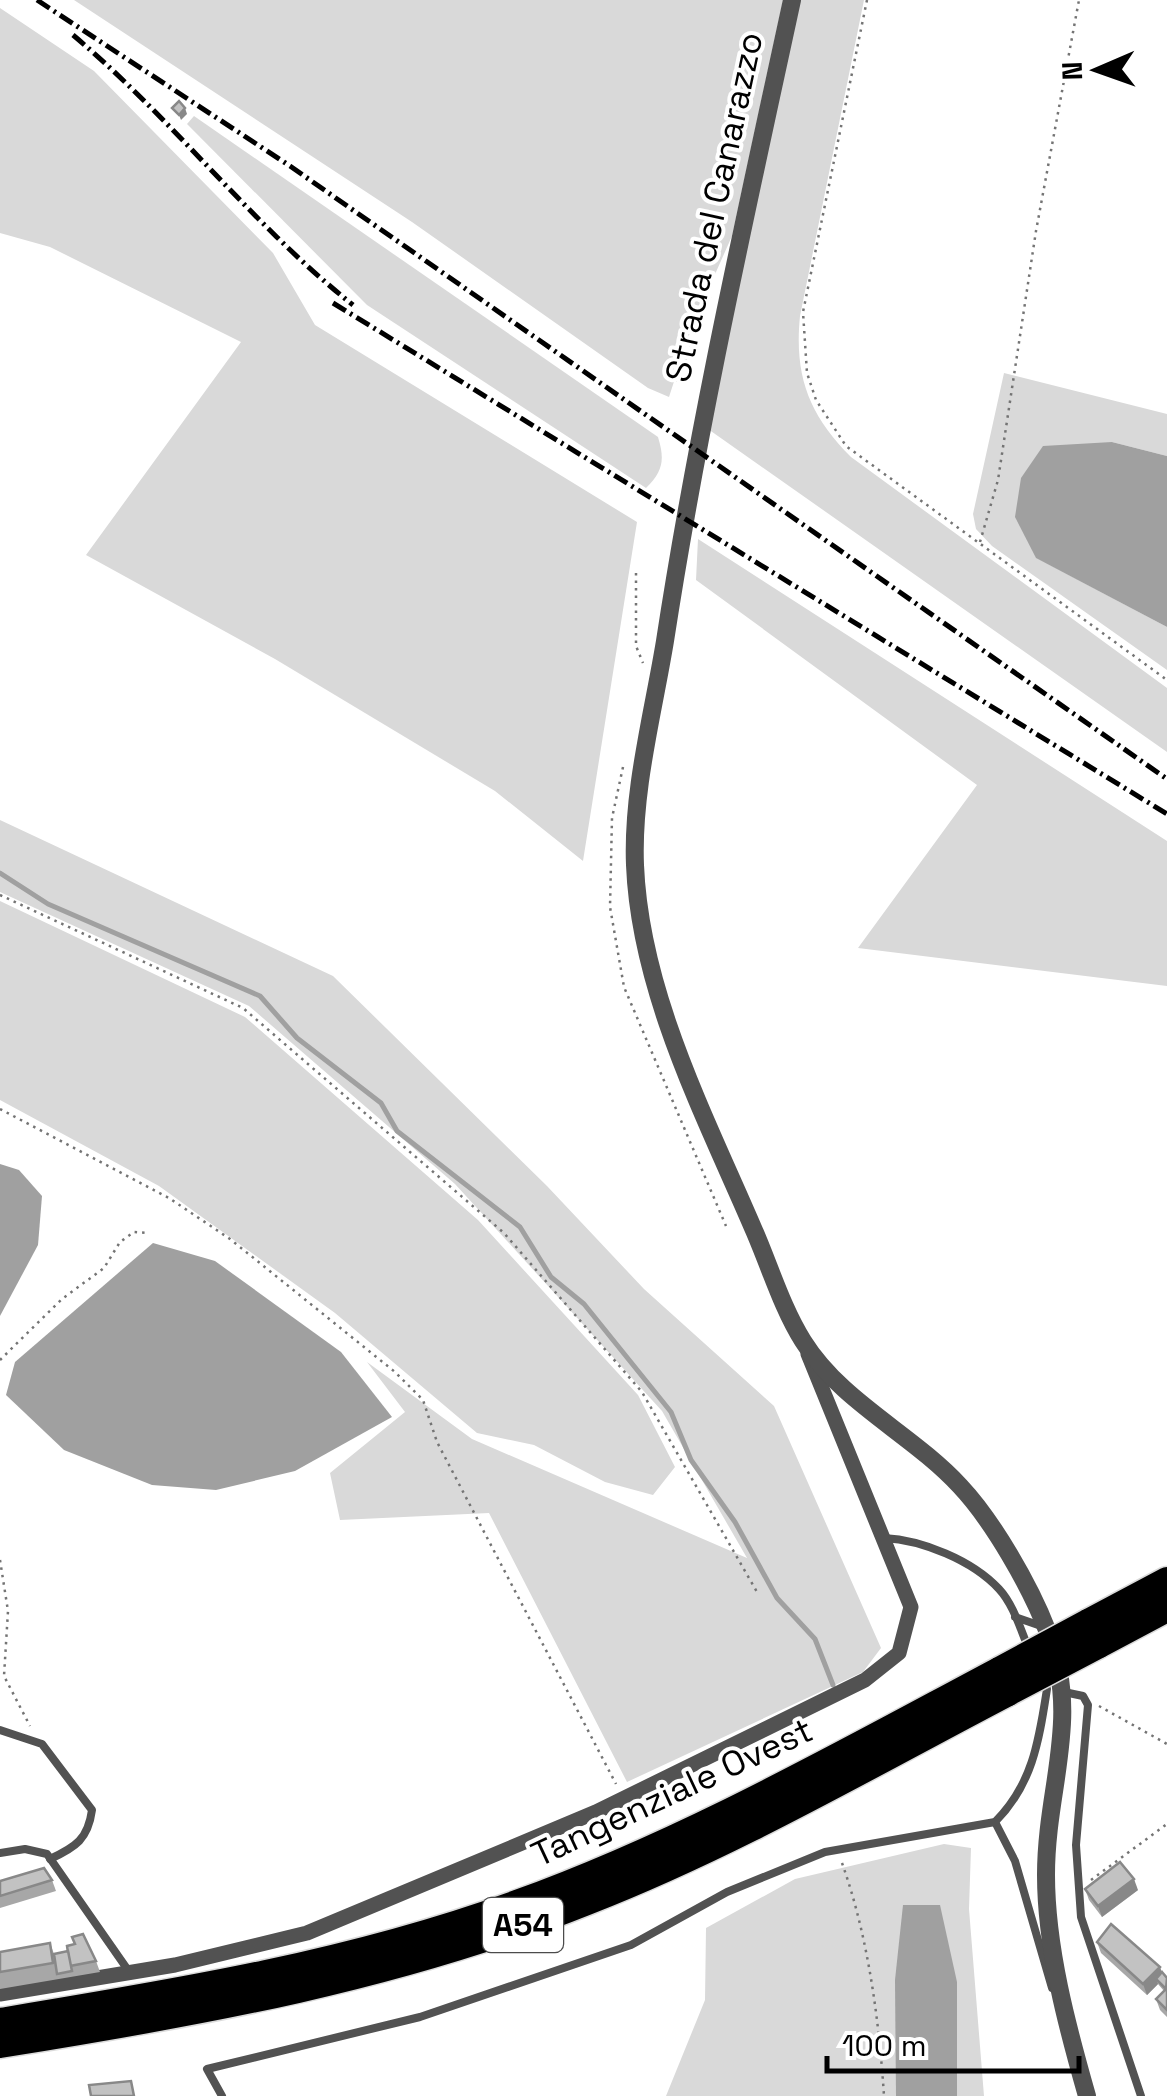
<svg xmlns="http://www.w3.org/2000/svg" width="1167" height="2096" font-family="'Space Grotesk',sans-serif">
<style>
.green{fill:#d9d9d9}
.water{fill:#a0a0a0}
.lines{fill:none;stroke-linecap:round;stroke-linejoin:round}
.stream{stroke:#a0a0a0;stroke-width:5}
.motorway-casing{stroke:#dbdbdb;stroke-width:31}
.path{stroke:#747474;stroke-width:2.5;stroke-dasharray:2.5 5;stroke-linecap:butt}
.service{stroke:#525252;stroke-width:8}
.minor{stroke:#525252;stroke-width:15}
.tertiary{stroke:#525252;stroke-width:18}
.motorway{stroke:#000;stroke-width:28}
.rail{stroke:#000;stroke-width:5;stroke-dasharray:15 5 2.5 5;stroke-linecap:butt}
.motorway-bridge-casing{stroke:#dbdbdb;stroke-width:31;stroke-linecap:butt}
.motorway-bridge{stroke:#000;stroke-width:28}
.wall{fill:#a7a7a7}
.shaded-wall{fill:#888}
.building{fill:#c2c2c2;stroke:#888;stroke-width:2.5}
.labels{text-anchor:middle;stroke-width:8;stroke-linejoin:round;paint-order:stroke}
.shield{fill:#fff;stroke:#4c4c4c;stroke-width:2.5}
.shield-label{font-size:32px;font-weight:bold;fill:#000}
.street-label{font-size:35px;fill:#000;stroke:#fff}
</style>
<rect width="100%" height="100%" fill="#fff"/>
<g class="green">
<path d="M74 0H783L732 236 692 326 669 397 648 388 412 222Z"/>
<path d="M800 0H864L800 316C794 376 809 415 851 457L1167 688V752L708 429Z"/>
<path d="M0 8 94 71 273 253 315 325 637 522 583 861 495 791 275 659 86 555 241 342 50 247 0 233Z"/>
<path d="M194 116 658 437C665 460 663 471 646 488L367 305 187 124Z"/>
<path d="M1004 373 1167 414V456L1112 442 1037 558 1167 627V670L992 546 976 529 973 514Z"/>
<path d="M698 539 1167 841V986L858 948 977 785 696 580Z"/>
<path d="M0 820 333 976 547 1186 644 1289 774 1406 881 1648 863 1672 627 1782 489 1513 340 1520 330 1473 405 1412 367 1362 472 1439 747 1558 662 1411 455 1184 249 1006 0 892Z"/>
<path d="M0 901 245 1017 478 1220 638 1395 675 1467 653 1495 605 1482 534 1445 477 1433 335 1313 159 1186 0 1100Z"/>
<path d="M944 1844 971 1848 969 1909 984 2096H666L705 2000 706 1928 795 1879Z"/>
</g>
<g class="water">
<path d="M1112 442 1167 456V627L1036 558 1015 517 1021 478 1043 446Z"/>
<path d="M0 1164 19 1170 42 1196 38 1245 0 1316Z"/>
<path d="M153 1243 215 1261 341 1352 392 1417 295 1471 216 1490 152 1485 64 1450 6 1395 15 1362Z"/>
<path d="M903 1905H940L957 1982V2096H896L895 1980Z"/>
</g>
<g class="lines">
<path class="stream" d="M0 873 48 904 260 996 297 1038 381 1103 397 1131 520 1227 551 1277 584 1304 671 1412 691 1460 735 1522 777 1598 815 1639 833 1685"/>
<defs>
<g id="motorway">
<path d="M1088 1623 1167 1581"/>
<path d="M1097 1645 1167 1608"/>
<path d="M0 2022C176 1993 349 1965 517 1904 686 1843 843 1754 1001 1670"/>
<path d="M0 2044C201 2012 397 1977 587 1901 733 1844 870 1764 1008 1692"/>
</g>
</defs>
<use href="#motorway" class="motorway-casing"/>
<g class="path">
<path d="M867 0 803 312 807 373 816 400 846 446 1167 680"/>
<path d="M677 382 710 297"/>
<path d="M980 542 998 480 1036 231 1079 0"/>
<path d="M636 573V646L643 663"/>
<path d="M623 767 612 818 610 907 624 987 726 1226"/>
<path d="M0 895 243 1008 504 1233 642 1392 757 1592"/>
<path d="M0 1109 169 1198 230 1239 395 1372 423 1400 437 1442 616 1784"/>
<path d="M0 1360 62 1299 104 1268 120 1242 134 1232 149 1233"/>
<path d="M0 1560 8 1611 4 1676 30 1726"/>
<path d="M1099 1706 1167 1744"/>
<path d="M842 1863C868 1936 879 2019 884 2096"/>
<path d="M1091 1880 1167 1824"/>
</g>
<g class="service">
<path d="M884 1538C922 1540 972 1560 999 1589 1013 1604 1020 1628 1028 1647"/>
<path d="M1015 1617 1044 1627"/>
<path d="M1064 1692 1083 1696 1088 1705 1076 1845 1081 1917 1141 2096"/>
<path d="M0 1730 42 1744 92 1810C88 1839 76 1847 50 1859"/>
<path d="M995 1822 1015 1861 1052 1988"/>
<path d="M0 1853 25 1849 47 1854 130 1973"/>
<path d="M222 2096 207 2069 420 2017 631 1945 727 1892 825 1852 995 1822C1033 1784 1039 1740 1047 1689L1043 1682"/>
</g>
<path class="minor" d="M0 1994 175 1965 307 1933 596 1812 865 1680 899 1653 911 1607 808 1354"/>
<path class="tertiary" d="M792 0C746 213 698 426 665 641 653 714 632 791 635 865 640 991 704 1114 753 1228 769 1264 782 1308 803 1341 841 1402 912 1434 960 1486 993 1521 1030 1586 1047 1630 1082 1719 1046 1785 1046 1875 1046 1948 1067 2026 1087 2096"/>
<use href="#motorway" class="motorway"/>
<g class="rail">
<path d="M37 0 290 166 1167 779"/>
<path d="M73 35C173 119 251 224 353 305"/>
<path d="M333 303 1167 814"/>
</g>
<defs>
<g id="motorway-bridge">
<path d="M1001 1670 1088 1623"/>
<path d="M1008 1692 1097 1645"/>
</g>
</defs>
<use href="#motorway-bridge" class="motorway-bridge-casing"/>
<use href="#motorway-bridge" class="motorway-bridge"/>
</g>
<g class="wall">
<path d="M52 1880 56 1891 0 1908V1881Z"/>
<path d="M1085 1889 1138 1890 1102 1917 1089 1900Z"/>
<path d="M1097 1942 1162 1972 1167 1978V2017L1160 2010 1156 1999 1164 1991 1158 1984 1147 1995 1101 1953Z"/>
<path d="M50 1943 54 1954 68 1951 96 1961 100 1972 0 1989V1952Z"/>
</g>
<g class="shaded-wall">
<path d="M185 108 187 114 181 120 179 115Z"/>
<path d="M1134 1879 1138 1890 1102 1917 1098 1906Z"/>
<path d="M1160 1967 1164 1978 1156 1979 1158 1984 1147 1995 1143 1984Z"/>
</g>
<g class="building">
<path d="M179 101 185 108 179 115 172 108Z"/>
<path d="M1120 1862 1134 1879 1098 1906 1085 1889Z"/>
<path d="M44 1868 52 1880 0 1896V1881Z"/>
<path d="M1111 1924 1160 1967 1143 1984 1097 1942Z"/>
<path d="M83 1934 96 1961 70 1966 67 1946 75 1944 72 1937Z"/>
<path d="M50 1943 53 1963 0 1972V1952Z"/>
<path d="M68 1951 72 1971 57 1974 54 1954Z"/>
<path d="M1162 1972 1167 1978 1166 1989 1156 1979Z"/>
<path d="M1167 1988V2010L1156 1999Z"/>
<path d="M131 2081 134 2096H91L89 2085Z"/>
</g>
<g class="labels">
<rect class="shield" x="483" y="1898" width="80" height="54" rx="8"/>
<g class="shield-label">
<text x="523" y="1936">A54</text>
</g>
<g class="street-label">
<text transform="translate(714 207) rotate(-78)" y="12">Strada del Canarazzo</text>
<text transform="translate(672 1792) rotate(-25)" y="12">Tangenziale Ovest</text>
</g>
</g>
<g transform="translate(1097 70) rotate(268)" stroke="#ffffff" stroke-width="8" paint-order="stroke">
<path d="M0-8L18 38L0 25L-18 38Z" fill="#000000"/>
<text y="-15" font-size="28" font-weight="bold" text-anchor="middle" fill="#000000">N</text>
</g>
<path d="M827 2056v15h252v-15" fill="none" stroke="#000000" stroke-width="5"/>
<text x="842" y="2056" font-size="30" fill="#000000" stroke="#ffffff" stroke-width="8" paint-order="stroke">100 m</text>
</svg>
